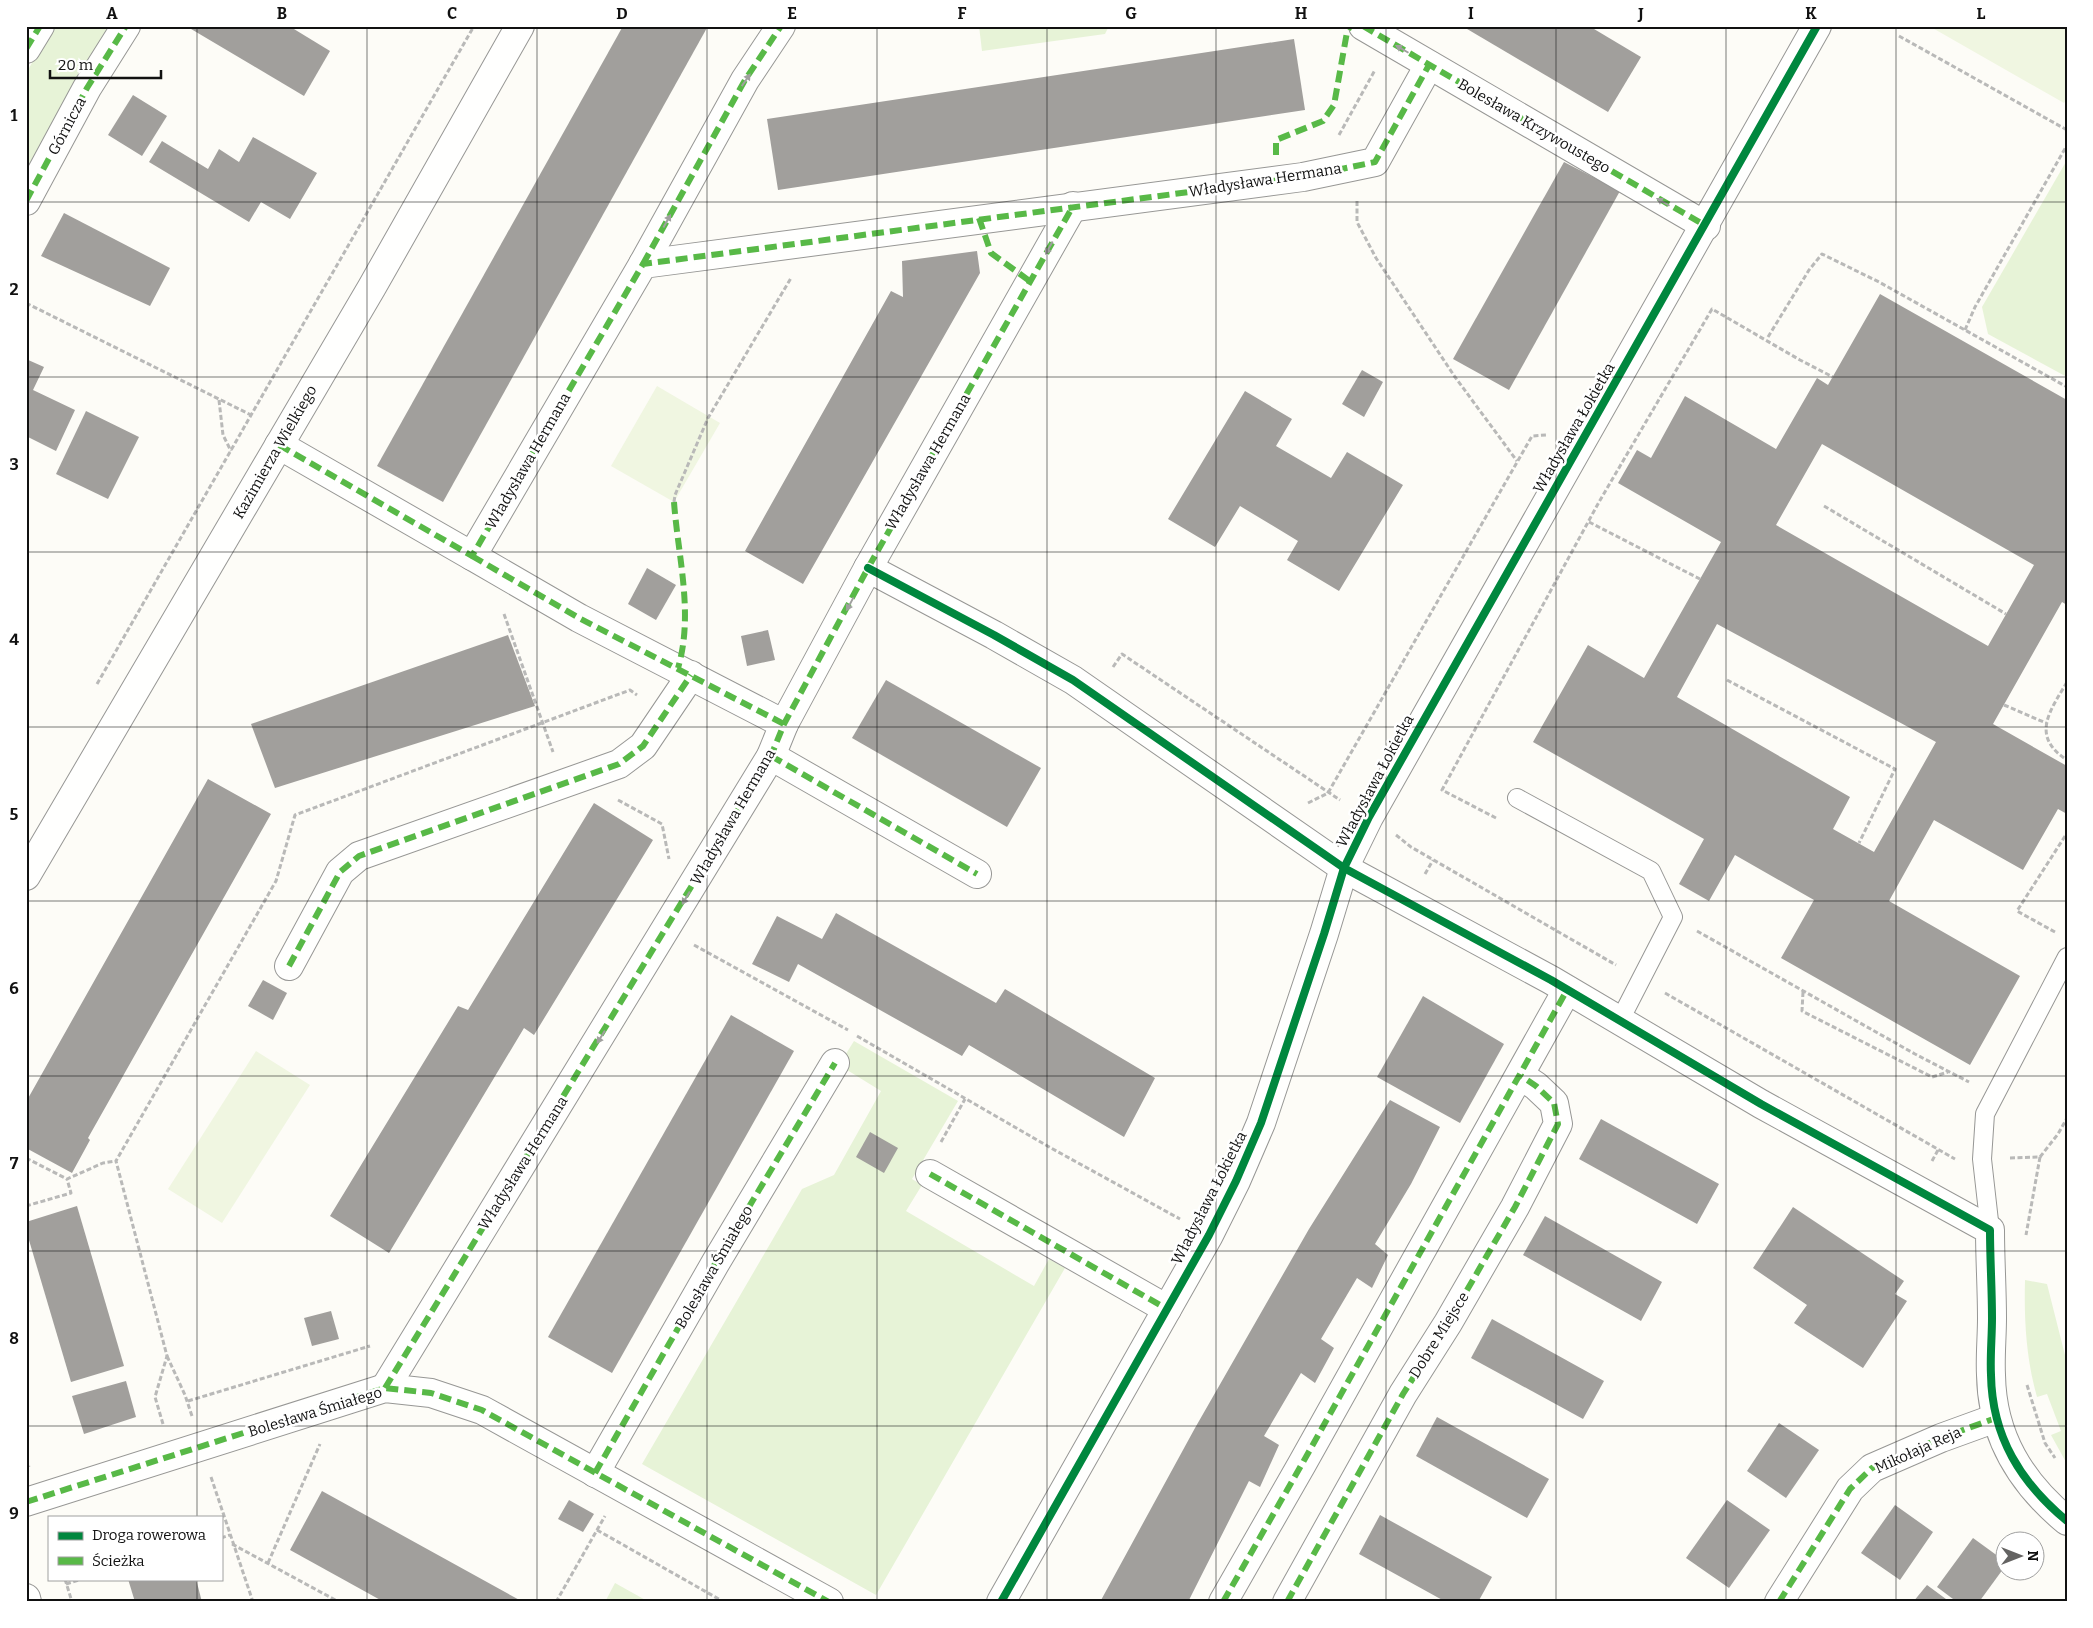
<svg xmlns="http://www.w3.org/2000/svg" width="2093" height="1628" font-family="Bitter,serif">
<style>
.green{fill:#e7f3d7}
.pitch{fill:#f0f6e1}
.building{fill:#a19f9c;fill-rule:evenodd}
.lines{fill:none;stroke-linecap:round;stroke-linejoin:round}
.service-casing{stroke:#979795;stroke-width:20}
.minor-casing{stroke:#979795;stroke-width:30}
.path{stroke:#b9b9b8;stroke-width:3;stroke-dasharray:5 2.5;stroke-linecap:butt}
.service{stroke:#fffffe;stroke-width:18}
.minor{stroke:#fffffe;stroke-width:28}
.quiet{stroke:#58b947;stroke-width:6;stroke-dasharray:12 6;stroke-linecap:butt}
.cycleway-casing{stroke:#fff;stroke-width:11}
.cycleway{stroke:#00873e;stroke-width:8}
.oneway{fill:#a0a09f}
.grid{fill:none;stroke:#111;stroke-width:1;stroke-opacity:0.55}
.labels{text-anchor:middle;stroke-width:5;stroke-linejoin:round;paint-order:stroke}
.street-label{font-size:15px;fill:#111;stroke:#fff}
.neatline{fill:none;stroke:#111;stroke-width:2}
.grid-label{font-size:16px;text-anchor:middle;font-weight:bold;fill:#111}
</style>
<rect width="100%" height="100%" fill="#fdfcf7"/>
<g class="green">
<path d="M54 26H111L26 171V73Z"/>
<path d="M979 26H1109L1105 34 982 51Z"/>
<path d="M2067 160V377L1988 334 1982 307Z"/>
<path d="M854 1041 958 1101 912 1179 922 1185 906 1211 1034 1286 1049 1259 1065 1268 876 1595 642 1464 802 1189 834 1175 881 1091 839 1065Z"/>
<path d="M2025 1280 2047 1284 2067 1363V1464L2051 1435 2061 1431 2047 1394 2037 1397C2026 1358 2024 1320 2025 1280Z"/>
<path d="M615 1583 649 1602H605Z"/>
</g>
<g class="pitch">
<path d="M1929 26H2067V98L2064 103Z"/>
<path d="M657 386 720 423 674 502 611 466Z"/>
<path d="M256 1051 310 1085 222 1223 168 1189Z"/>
</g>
<g class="building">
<path d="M186 26H289L330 51 304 96Z"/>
<path d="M623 26H708L443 502 377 466Z"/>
<path d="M1462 26H1589L1641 57 1608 112Z"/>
<path d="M1294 39 1305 110 778 190 767 119Z"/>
<path d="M133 95 167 116 142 156 108 135Z"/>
<path d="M253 137 317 173 290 219 261 202 249 222 149 162 162 141 208 169 219 149 239 162Z"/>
<path d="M1564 162 1620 191 1509 390 1453 359Z"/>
<path d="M64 213 170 268 150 306 41 256Z"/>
<path d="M977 251 980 273 803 584 745 551 891 291 903 297 902 261Z"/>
<path d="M1880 294 2067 400V605L2062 602 1993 724 2067 766V814L2058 809 2023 870 1934 820 1889 901 2020 976 1970 1065 1781 958 1814 900 1735 855 1709 901 1679 884 1704 839 1533 742 1588 645 1644 678 1721 542 1618 483 1637 450 1651 458 1685 396 1776 449 1817 378 1828 385ZM1822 444 2034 565 1988 646 1776 525ZM1717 624 1936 742 1874 852 1833 829 1850 797 1677 697Z"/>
<path d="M26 359 44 367 33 390 75 410 56 451 26 436Z"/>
<path d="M1362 370 1383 382 1364 417 1342 404Z"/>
<path d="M1245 391 1292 419 1276 446 1331 478 1347 452 1403 485 1339 591 1287 560 1298 541 1240 506 1215 547 1168 519Z"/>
<path d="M86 411 139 437 108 499 56 474Z"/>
<path d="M647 568 676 585 656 620 628 604Z"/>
<path d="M768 630 775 660 747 666 741 636Z"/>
<path d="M508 635 535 706 275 788 251 724Z"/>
<path d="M886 680 1041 768 1007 827 852 738Z"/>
<path d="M208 779 271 814 88 1138 90 1140 72 1173 26 1148V1102Z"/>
<path d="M594 803 653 840 534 1035 524 1028 389 1253 330 1216 458 1006 468 1010Z"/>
<path d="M836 913 996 1003 1005 989 1155 1078 1124 1137 969 1045 962 1056 798 964 789 982 752 964 777 916 822 939Z"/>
<path d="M263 980 287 993 273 1020 248 1006Z"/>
<path d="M1423 996 1504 1044 1460 1123 1377 1077Z"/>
<path d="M731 1015 794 1051 612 1373 548 1337Z"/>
<path d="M1390 1100 1440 1127 1411 1184 1375 1244 1388 1255 1372 1288 1357 1278 1321 1339 1334 1348 1315 1383 1301 1373 1264 1436 1279 1445 1260 1487 1249 1481 1188 1602H1100L1195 1428 1309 1229Z"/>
<path d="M1601 1119 1719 1184 1697 1224 1579 1159Z"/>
<path d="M870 1132 898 1148 884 1173 856 1157Z"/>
<path d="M77 1206 124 1366 71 1382 26 1230V1222Z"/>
<path d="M1793 1207 1904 1281 1895 1294 1907 1301 1863 1368 1794 1323 1807 1305 1753 1268Z"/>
<path d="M1545 1216 1662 1282 1641 1321 1523 1255Z"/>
<path d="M331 1311 339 1339 312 1346 304 1318Z"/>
<path d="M1492 1319 1604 1381 1583 1419 1471 1358Z"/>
<path d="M126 1381 136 1417 84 1434 72 1396Z"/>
<path d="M1437 1417 1549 1479 1527 1518 1416 1456Z"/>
<path d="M1779 1423 1819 1450 1786 1498 1747 1471Z"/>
<path d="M322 1491 523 1602H384L290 1550Z"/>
<path d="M569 1500 594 1514 583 1532 558 1519Z"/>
<path d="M1727 1500 1770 1530 1729 1588 1686 1558Z"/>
<path d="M1895 1505 1933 1532 1900 1580 1861 1553Z"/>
<path d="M1380 1515 1492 1577 1478 1602H1446L1359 1554Z"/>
<path d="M1973 1538 2006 1562V1565L1979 1602H1957L1937 1587Z"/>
<path d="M128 1579H196L202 1602H135Z"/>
<path d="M1927 1585 1950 1602H1913Z"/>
</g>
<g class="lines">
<defs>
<g id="service">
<path d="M1517 798 1651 871 1673 917 1620 1020"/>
<path d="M1990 1230 1982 1159 1985 1114 2067 957"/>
</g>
<g id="minor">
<path d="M1363 26 1706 226"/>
<path d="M26 49 40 26"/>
<path d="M26 201 87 88 126 26"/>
<path d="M643 264 745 80 781 26"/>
<path d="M279 445 472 556 643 264 1303 177 1375 162 1429 65"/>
<path d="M472 556 579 618 784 724"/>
<path d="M868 568 994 635 1073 680 1344 868 1551 980 1761 1104 1990 1230C1990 1259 1992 1289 1992 1318 1992 1337 1990 1356 1991 1375 1992 1437 2021 1483 2067 1521"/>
<path d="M771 756 977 874"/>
<path d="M26 876 372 287 520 26"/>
<path d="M289 966 340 872 359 856 619 764 643 746 691 675"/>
<path d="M930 1174 1167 1309"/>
<path d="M385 1388 771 756 784 724 868 568 1073 206"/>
<path d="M595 1473 716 1262 835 1063"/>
<path d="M26 1502 385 1388 431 1393 482 1410 829 1602"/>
<path d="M26 1598 27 1602"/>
<path d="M1001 1602 1209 1235 1236 1181 1261 1123 1324 934 1344 868 1369 817 1817 26"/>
<path d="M1223 1602 1302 1464 1567 990"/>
<path d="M1287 1602 1403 1394 1448 1323 1515 1207 1558 1124 1554 1103 1536 1086 1521 1076"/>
<path d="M1779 1602 1850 1489 1872 1468 1941 1438 1996 1418"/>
</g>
</defs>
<use href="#service" class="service-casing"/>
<use href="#minor" class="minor-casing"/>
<g class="path">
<path d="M1899 36 2067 130"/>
<path d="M1339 135 1375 70"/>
<path d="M1357 201V222L1376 258 1455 377 1517 461"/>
<path d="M26 303 251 415"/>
<path d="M1965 330 1975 307 2067 145"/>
<path d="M1768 337 1809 270 1822 254 1879 282 2067 387"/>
<path d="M219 400 223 435 231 451"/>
<path d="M674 502 675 495 708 418 791 278"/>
<path d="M1824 506 2006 614"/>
<path d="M1589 522 1700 579"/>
<path d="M504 614 553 752"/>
<path d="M1113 667 1122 654 1340 800"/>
<path d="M1727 680 1895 769 1859 843"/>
<path d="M2067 682C2050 711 2030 736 2067 760"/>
<path d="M97 684 474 26"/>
<path d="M2004 705 2046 723"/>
<path d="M618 800 662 824 669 859"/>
<path d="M1308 803 1328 793 1532 436 1546 435"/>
<path d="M1496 818 1442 790 1599 502 1712 309 1800 360 1833 377"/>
<path d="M1396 835 1411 847 1616 965"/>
<path d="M1425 874 1433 860"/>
<path d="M1697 931 1915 1054 1969 1082"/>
<path d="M2055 932 2017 911 2067 833"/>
<path d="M694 945 848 1030"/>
<path d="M1803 992 1802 1011 1932 1077 1948 1072"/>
<path d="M1665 993 1955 1159"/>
<path d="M857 1036 1051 1148 1180 1219"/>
<path d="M941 1142 965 1099"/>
<path d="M2040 1157 2058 1134 2067 1118"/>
<path d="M26 1158 67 1179 103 1163 116 1161"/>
<path d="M2010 1158 2040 1157 2026 1235"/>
<path d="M1932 1161 1938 1150"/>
<path d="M26 1206 71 1193 67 1179"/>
<path d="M167 1356 185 1395 192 1416"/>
<path d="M2027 1385 2045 1443 2055 1458"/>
<path d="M188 1401 370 1346"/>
<path d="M163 1424 155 1397 167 1356 116 1161 276 881 295 815 630 690 637 695"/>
<path d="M26 1459 29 1467"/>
<path d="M211 1477 253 1602"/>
<path d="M597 1530 724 1602"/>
<path d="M221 1538 230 1535"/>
<path d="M232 1544 339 1602"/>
<path d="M268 1563 320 1444"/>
<path d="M65 1579 72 1602"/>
<path d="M66 1584 82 1579"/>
<path d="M556 1602 605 1516"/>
</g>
<use href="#service" class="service"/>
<use href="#minor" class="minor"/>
<g class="quiet">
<path d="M1363 26 1706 226"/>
<path d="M26 49 40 26"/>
<path d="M1276 155V140L1323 121 1334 105 1347 32 1350 26"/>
<path d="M26 201 87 88 126 26"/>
<path d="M979 218 991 253 1031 282"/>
<path d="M643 264 745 80 781 26"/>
<path d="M279 445 472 556 643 264 1303 177 1375 162 1429 65"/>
<path d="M674 502C678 557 694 614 678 668"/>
<path d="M472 556 579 618 784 724"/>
<path d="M771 756 977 874"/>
<path d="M289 966 340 872 359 856 619 764 643 746 691 675"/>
<path d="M930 1174 1167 1309"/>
<path d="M385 1388 771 756 784 724 868 568 1073 206"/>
<path d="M595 1473 716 1262 835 1063"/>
<path d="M26 1502 385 1388 431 1393 482 1410 829 1602"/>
<path d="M1223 1602 1302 1464 1567 990"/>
<path d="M1287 1602 1403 1394 1448 1323 1515 1207 1558 1124 1554 1103 1536 1086 1521 1076"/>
<path d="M1779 1602 1850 1489 1872 1468 1941 1438 1996 1418"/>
</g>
<defs>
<g id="cycleway">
<path d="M868 568 994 635 1073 680 1344 868 1551 980 1761 1104 1990 1230C1990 1259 1992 1289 1992 1318 1992 1337 1990 1356 1991 1375 1992 1437 2021 1483 2067 1521"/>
<path d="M1001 1602 1209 1235 1236 1181 1261 1123 1324 934 1344 868 1369 817 1817 26"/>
</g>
</defs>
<use href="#cycleway" class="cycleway-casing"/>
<use href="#cycleway" class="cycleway"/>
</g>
<defs><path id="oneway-solid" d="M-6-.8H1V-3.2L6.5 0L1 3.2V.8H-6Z" transform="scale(1.25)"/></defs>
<g class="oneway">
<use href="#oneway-solid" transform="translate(1402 49) rotate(-150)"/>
<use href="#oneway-solid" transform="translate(746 80) rotate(-55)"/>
<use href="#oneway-solid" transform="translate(1663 202) rotate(-150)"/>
<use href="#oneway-solid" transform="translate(667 221) rotate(-61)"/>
<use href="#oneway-solid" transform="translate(1049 248) rotate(119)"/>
<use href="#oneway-solid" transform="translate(850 604) rotate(118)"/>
<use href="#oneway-solid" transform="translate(686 898) rotate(121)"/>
<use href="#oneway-solid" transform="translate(601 1037) rotate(122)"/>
</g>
<path class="grid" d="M197 26V1517M367 26V1602M537 26V1602M707 26V1602M877 26V1602M1047 26V1602M1216 26V1602M1386 26V1602M1556 26V1602M1726 26V1602M1896 26V1602M26 202H2067M26 377H2067M26 552H2067M26 727H2067M26 901H2067M26 1076H2067M26 1251H2067M26 1426H2067M197 1579V1602"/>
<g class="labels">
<g class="street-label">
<text transform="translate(67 126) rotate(-62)" y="5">Górnicza</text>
<text transform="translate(1534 126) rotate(30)" y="5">Bolesława Krzywoustego</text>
<text transform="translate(1265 180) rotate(-9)" y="5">Władysława Hermana</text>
<text transform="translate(1574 428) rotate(-60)" y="5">Władysława Łokietka</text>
<text transform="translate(275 452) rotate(-60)" y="5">Kazimierza Wielkiego</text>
<text transform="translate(528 461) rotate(-60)" y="5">Władysława Hermana</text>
<text transform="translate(928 462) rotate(-60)" y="5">Władysława Hermana</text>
<text transform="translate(1375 781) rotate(-62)" y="5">Władysława Łokietka</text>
<text transform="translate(733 817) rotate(-60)" y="5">Władysława Hermana</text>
<text transform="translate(523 1163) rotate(-58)" y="5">Władysława Hermana</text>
<text transform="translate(1209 1198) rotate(-63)" y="5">Władysława Łokietka</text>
<text transform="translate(714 1267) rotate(-60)" y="5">Bolesława Śmiałego</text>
<text transform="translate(1439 1335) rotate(-58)" y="5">Dobre Miejsce</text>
<text transform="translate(315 1412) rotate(-17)" y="5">Bolesława Śmiałego</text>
<text transform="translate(1918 1450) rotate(-24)" y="5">Mikołaja Reja</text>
</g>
</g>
<rect width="2093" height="1628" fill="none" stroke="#ffffff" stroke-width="55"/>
<rect x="48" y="1516" width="175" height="65" fill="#ffffff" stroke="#a0a0a0"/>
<rect x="58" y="1532" width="25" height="8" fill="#00873e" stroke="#a0a0a0"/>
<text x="92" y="1540" font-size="15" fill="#111111">Droga rowerowa</text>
<rect x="58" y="1557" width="25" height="8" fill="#58b947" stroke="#a0a0a0"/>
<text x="92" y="1566" font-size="15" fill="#111111">Ścieżka</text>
<g transform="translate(2020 1556) rotate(90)"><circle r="24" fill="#ffffff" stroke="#a0a0a0"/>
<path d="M0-4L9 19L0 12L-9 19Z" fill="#646362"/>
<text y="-8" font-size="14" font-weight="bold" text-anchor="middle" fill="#111111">N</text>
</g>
<path d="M50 70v8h111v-8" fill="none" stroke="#111111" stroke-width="2.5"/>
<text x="58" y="70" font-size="15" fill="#111111" stroke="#ffffff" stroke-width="4" paint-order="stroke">20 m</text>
<rect x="28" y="28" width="2038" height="1572" class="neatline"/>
<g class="grid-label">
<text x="112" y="19">A</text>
<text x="282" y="19">B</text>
<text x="452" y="19">C</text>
<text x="622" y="19">D</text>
<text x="792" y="19">E</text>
<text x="962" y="19">F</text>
<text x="1131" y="19">G</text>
<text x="1301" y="19">H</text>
<text x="1471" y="19">I</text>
<text x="1641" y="19">J</text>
<text x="1811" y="19">K</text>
<text x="1981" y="19">L</text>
<text x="14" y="121">1</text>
<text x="14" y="295">2</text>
<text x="14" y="470">3</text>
<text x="14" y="645">4</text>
<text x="14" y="820">5</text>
<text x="14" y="994">6</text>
<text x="14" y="1169">7</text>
<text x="14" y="1344">8</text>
<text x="14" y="1519">9</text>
</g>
</svg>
